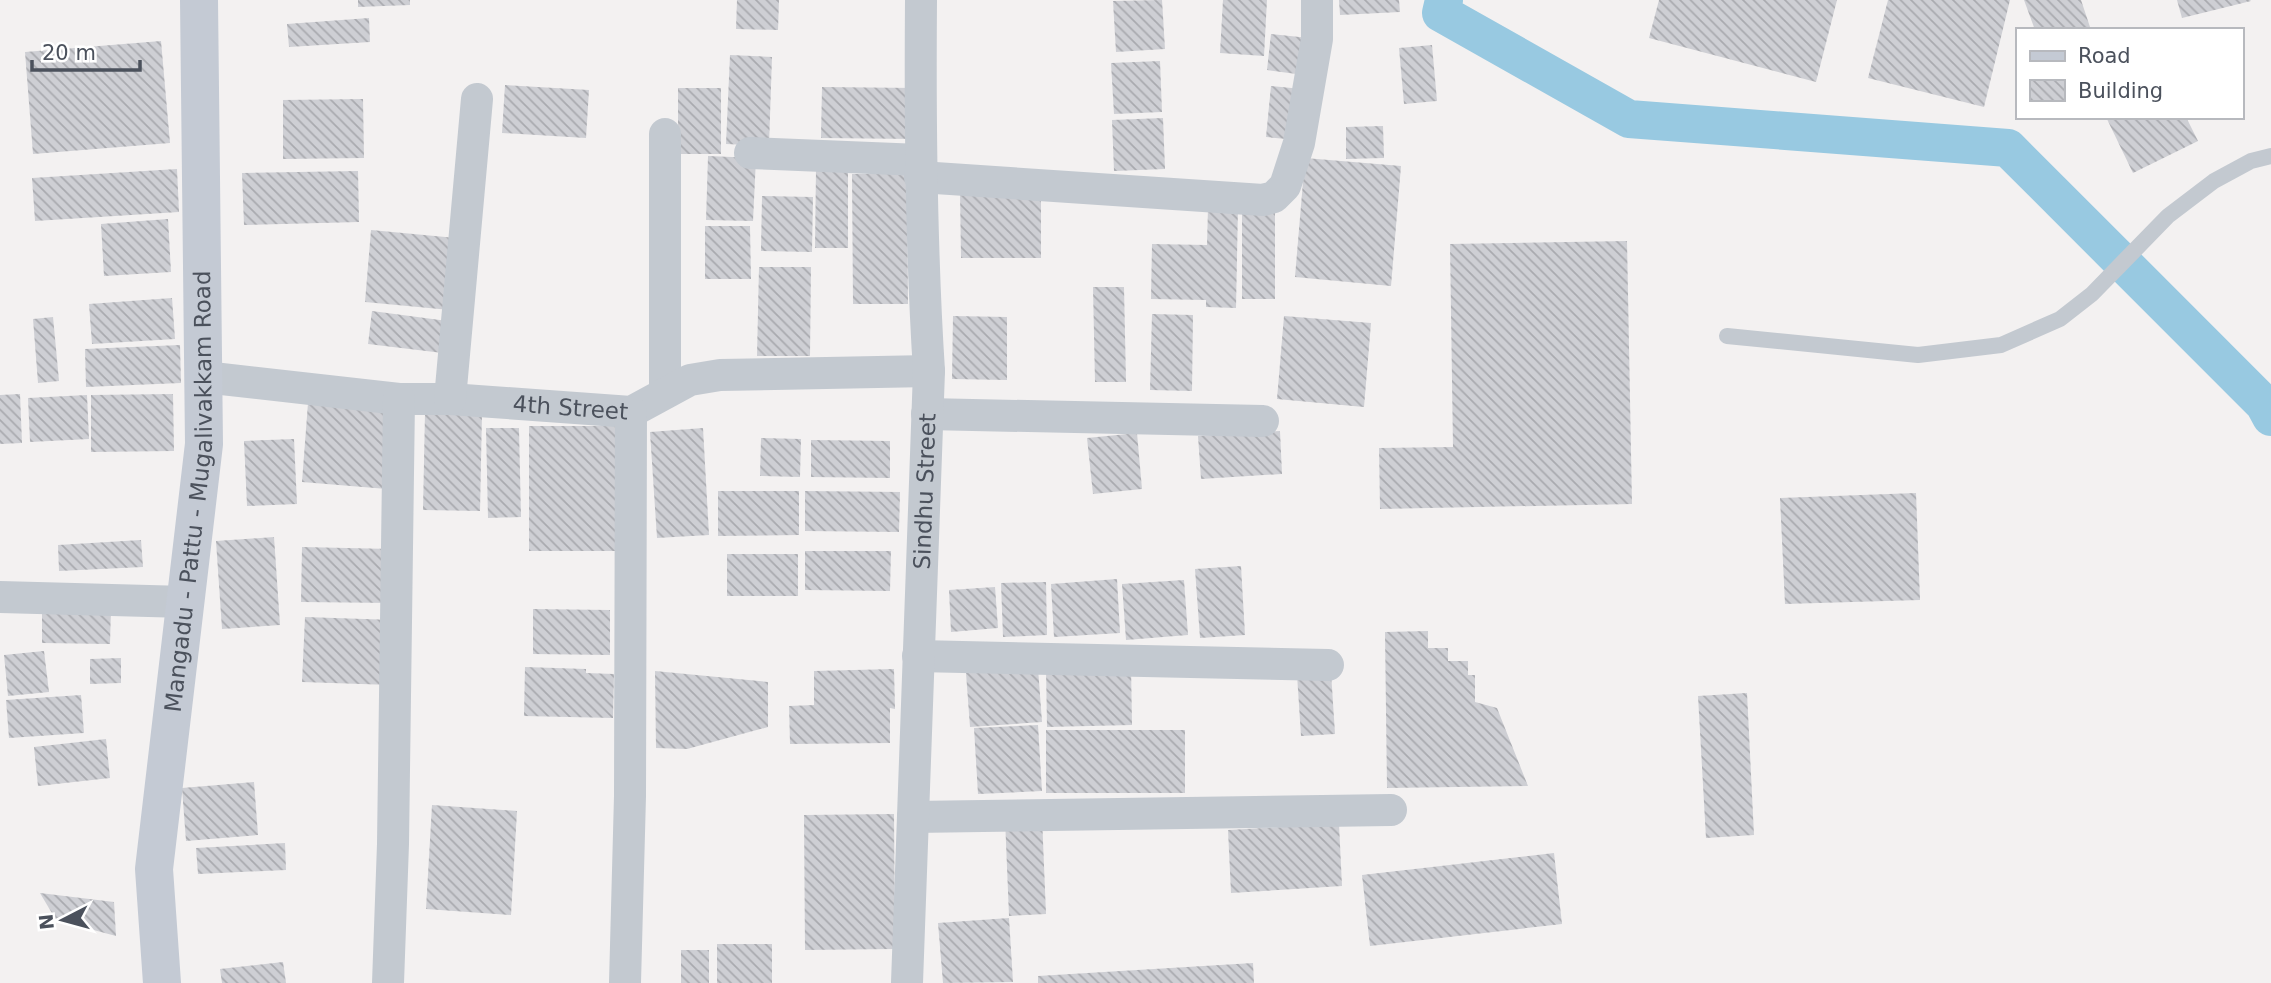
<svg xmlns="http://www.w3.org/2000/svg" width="2271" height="983" font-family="'DejaVu Sans',sans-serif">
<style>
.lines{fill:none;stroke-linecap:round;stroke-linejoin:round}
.canal{stroke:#98c9e1;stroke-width:38}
.building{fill:url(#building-back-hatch)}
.lane{stroke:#c3c9d0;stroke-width:16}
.street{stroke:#c3c9d0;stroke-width:32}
.secondary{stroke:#c4cad4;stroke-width:38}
.labels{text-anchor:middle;stroke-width:6;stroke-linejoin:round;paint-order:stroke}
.street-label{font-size:23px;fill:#4b515c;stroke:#fff}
</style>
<defs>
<pattern id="building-back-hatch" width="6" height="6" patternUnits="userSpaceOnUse" patternTransform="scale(1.75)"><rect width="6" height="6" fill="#cecfd4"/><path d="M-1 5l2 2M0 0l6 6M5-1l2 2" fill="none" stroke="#a9aaaf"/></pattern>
</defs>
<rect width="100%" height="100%" fill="#f3f1f1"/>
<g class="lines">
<path class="canal" d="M1444 0 1441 13 1629 119 2008 148 2264 404 2271 417"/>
</g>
<g class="building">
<path d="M358 0H410V5L358 7Z"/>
<path d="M737 0H779L778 30 736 29Z"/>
<path d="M1162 0 1165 49 1116 52 1113 1Z"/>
<path d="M1223 0H1267L1264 56 1220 53Z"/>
<path d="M1339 0H1399L1400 12 1340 15Z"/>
<path d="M1659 0H1837L1816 82 1649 38Z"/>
<path d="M1888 0H2010L1984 107 1868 78Z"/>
<path d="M2024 0H2081L2091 30H2035Z"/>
<path d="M2177 0H2250L2251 1 2182 18Z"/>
<path d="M369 18 370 42 289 47 287 24Z"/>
<path d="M1271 34 1309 38 1304 75 1267 70Z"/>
<path d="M161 41 170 143 33 154 25 52Z"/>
<path d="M1432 45 1437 101 1404 104 1399 48Z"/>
<path d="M730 55 772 57 769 146 726 144Z"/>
<path d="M1160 61 1162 112 1114 114 1111 63Z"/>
<path d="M505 85 589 90 586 138 502 133Z"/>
<path d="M1271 86 1302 89 1297 140 1266 137Z"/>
<path d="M822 87 916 88 915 139 821 138Z"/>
<rect x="678" y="88" width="43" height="66"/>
<path d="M363 99 364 158 283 159V100Z"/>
<path d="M2106 117H2186L2198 141 2133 173Z"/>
<path d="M1163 118 1165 169 1114 171 1112 120Z"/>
<path d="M1383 126 1384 158 1346 159V127Z"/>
<path d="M708 156 756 158 753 221 706 220Z"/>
<path d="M1305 158 1401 166 1391 286 1295 277Z"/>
<path d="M177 169 179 212 35 221 32 178Z"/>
<path d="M816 169 848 170V248H815Z"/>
<path d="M358 171 359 222 244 225 242 173Z"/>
<path d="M852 174H907L908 304H853Z"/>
<path d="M960 191H1041V258H961Z"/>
<path d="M762 196 813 197 812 252 761 251Z"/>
<rect x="1242" y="205" width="33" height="94"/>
<path d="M1208 207H1238L1236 308 1206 307V300L1151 299 1152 244 1207 245Z"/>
<path d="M168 219 171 272 104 276 101 224Z"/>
<path d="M705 226H750L751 279H705Z"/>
<path d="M371 230 456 238 450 310 365 302Z"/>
<path d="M1627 241 1632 504 1380 509 1379 448 1453 447 1450 244Z"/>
<path d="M759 267H811L810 356H757Z"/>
<path d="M1093 287H1124L1126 382H1095Z"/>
<path d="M172 298 175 339 92 344 89 304Z"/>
<path d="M372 311 455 322 451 354 368 344Z"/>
<path d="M1152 314 1193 315 1192 391 1150 390Z"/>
<path d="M953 316 1007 317V380L952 379Z"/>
<path d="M1284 316 1371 323 1364 407 1277 399Z"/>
<path d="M53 317 59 381 38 383 33 319Z"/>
<path d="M180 345 181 383 86 387 85 349Z"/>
<path d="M20 394 22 443 0 444V395Z"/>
<path d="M173 394 174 451 91 452V395Z"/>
<path d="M87 395 89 439 30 442 28 398Z"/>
<path d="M308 403 393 410 387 489 302 482Z"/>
<path d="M425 413 482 414 480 511 423 510Z"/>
<rect x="529" y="426" width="91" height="125"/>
<path d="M486 428H519L521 517 488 518Z"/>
<path d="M703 428 709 535 657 538 650 432Z"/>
<path d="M1280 431 1282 474 1201 479 1198 436Z"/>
<path d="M1137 433 1142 489 1093 494 1087 438Z"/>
<path d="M761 438 801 439 800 477 760 476Z"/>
<path d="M294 439 297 504 247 506 244 441Z"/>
<path d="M811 440 890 441V478L811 477Z"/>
<path d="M718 491H799V535L718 536Z"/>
<path d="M805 491 900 492 899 532 805 531Z"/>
<path d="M1916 493 1920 600 1785 604 1780 498Z"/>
<path d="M274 537 280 625 222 629 216 541Z"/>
<path d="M141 540 143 567 59 571 58 545Z"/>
<path d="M302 547 392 549 391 603 301 602Z"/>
<path d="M805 551H891L890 591 805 590Z"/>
<rect x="727" y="554" width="71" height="42"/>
<path d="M1241 566 1245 635 1200 638 1195 569Z"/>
<path d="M1117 579 1120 633 1054 637 1051 584Z"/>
<path d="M1184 580 1188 635 1126 640 1122 584Z"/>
<path d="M1046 582 1047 635 1003 637 1001 583Z"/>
<path d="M995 587 998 628 951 632 949 590Z"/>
<path d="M42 607 111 608 110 644 42 643Z"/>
<path d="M533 609 610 610V655L533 654Z"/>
<path d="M305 617 394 620 391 685 302 682Z"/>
<path d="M1428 631V648H1448V661H1468V675H1475V702L1497 708 1528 786 1387 788 1385 632Z"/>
<path d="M44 651 49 692 8 696 4 655Z"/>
<path d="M121 658V683L90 684V659Z"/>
<path d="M1131 666 1132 725 1047 727 1046 667Z"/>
<path d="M525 667 586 669V673L614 674 613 718 524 716Z"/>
<path d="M1038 668 1042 722 970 727 966 673Z"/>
<path d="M894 669 895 709 890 708V743L790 744 789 706 814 705V671Z"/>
<path d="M655 671 768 682V727L687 749 656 748Z"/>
<path d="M1331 672 1335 734 1301 736 1297 674Z"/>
<path d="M1747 693 1754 835 1706 838 1698 696Z"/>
<path d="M81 695 84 733 9 738 6 700Z"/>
<path d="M1038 725 1042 791 978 794 974 728Z"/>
<rect x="1046" y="730" width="139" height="63"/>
<path d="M106 739 110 778 38 786 34 747Z"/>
<path d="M254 782 258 835 186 841 182 788Z"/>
<path d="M432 805 517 811 511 915 426 909Z"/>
<path d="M894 814 895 949 805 950 804 815Z"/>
<path d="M1042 817 1046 914 1009 916 1005 818Z"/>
<path d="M1339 824 1342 886 1231 893 1228 830Z"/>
<path d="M285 843 286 870 198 874 196 848Z"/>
<path d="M1554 853 1562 924 1370 946 1362 875Z"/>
<path d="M40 893 114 902 116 936 56 920Z"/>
<path d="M1009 918 1013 982 943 983 938 923Z"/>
<rect x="717" y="944" width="55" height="39"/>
<rect x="681" y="950" width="28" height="33"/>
<path d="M283 962 286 983H222L220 969Z"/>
<path d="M1253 963 1254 983H1038V976Z"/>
</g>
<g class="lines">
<path class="lane" d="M1727 336 1918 355 2001 345 2060 319 2092 294 2168 216 2214 181 2251 161 2271 156"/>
<g class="street">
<path d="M665 134V393"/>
<path d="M750 153 920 160"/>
<path d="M920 177 1263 200 1274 197 1285 186 1299 143 1317 39V0"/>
<path id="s1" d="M204 377 399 399H450L631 412 690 380 720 375 929 371"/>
<path d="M450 399 477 99"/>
<path d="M927 414 1263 421"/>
<path d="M0 597 186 602"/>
<path d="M918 656 1328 665"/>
<path d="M913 817 1391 810"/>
<path d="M388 983 393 844 399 399"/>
<path d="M625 983 630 796 631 412"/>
<path id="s2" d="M907 983 929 371C921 247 920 124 921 0"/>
</g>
<path class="secondary" id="s3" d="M162 983 154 869 204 444 199 0"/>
</g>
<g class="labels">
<g class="street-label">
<text dy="8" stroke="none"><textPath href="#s1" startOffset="368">4th Street</textPath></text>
<text dy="8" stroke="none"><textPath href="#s3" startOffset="494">Mangadu - Pattu - Mugalivakkam Road</textPath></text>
<text dy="8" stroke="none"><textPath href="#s2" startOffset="492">Sindhu Street</textPath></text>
</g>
</g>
<rect x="2016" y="28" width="228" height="91" fill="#ffffff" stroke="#b7b9be" stroke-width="2"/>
<rect x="2030" y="51" width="35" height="10" fill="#c4cad4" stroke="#b7b9be" stroke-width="2"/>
<text x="2078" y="63" font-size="21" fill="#4b515c">Road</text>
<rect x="2030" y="80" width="35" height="21" fill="url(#building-back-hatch)" stroke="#b7b9be" stroke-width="2"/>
<text x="2078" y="98" font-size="21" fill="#4b515c">Building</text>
<g transform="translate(63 920) rotate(264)" stroke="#ffffff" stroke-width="5" paint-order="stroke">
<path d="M0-5L12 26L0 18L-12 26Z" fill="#4b515c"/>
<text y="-10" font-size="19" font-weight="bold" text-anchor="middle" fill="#4b515c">N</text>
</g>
<path d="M32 60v10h108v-10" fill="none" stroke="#4b515c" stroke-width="3.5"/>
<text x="42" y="60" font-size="21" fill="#4b515c" stroke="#ffffff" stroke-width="5" paint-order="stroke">20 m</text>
</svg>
